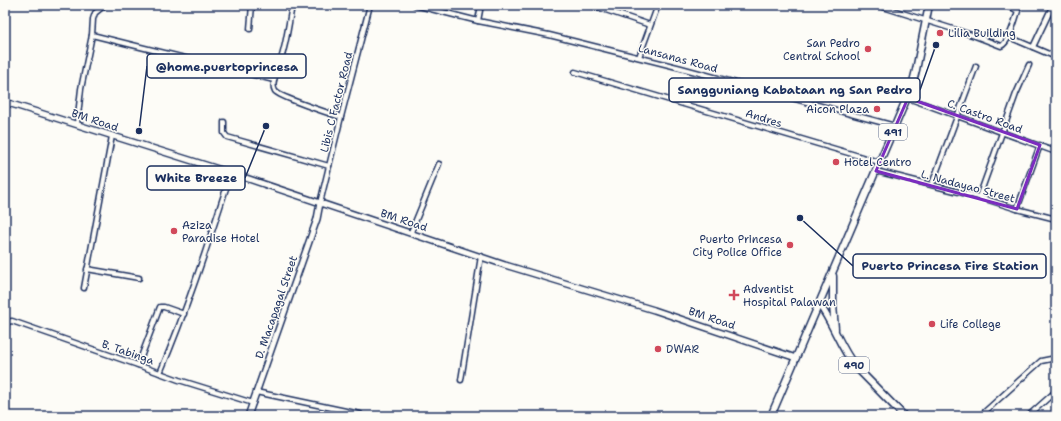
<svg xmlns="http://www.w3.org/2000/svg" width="1061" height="421" font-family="'Shantell Sans',sans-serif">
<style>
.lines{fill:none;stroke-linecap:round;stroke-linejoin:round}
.minor-casing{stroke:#1b2f5e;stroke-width:7}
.tertiary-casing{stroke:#1b2f5e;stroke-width:8}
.primary-casing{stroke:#1b2f5e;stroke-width:9}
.minor{stroke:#fdfcf7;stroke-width:4}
.tertiary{stroke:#fdfcf7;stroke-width:5}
.primary{stroke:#fdfcf7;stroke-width:6}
.marked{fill:none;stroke:#7b2cbf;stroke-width:3;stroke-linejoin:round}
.poi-dot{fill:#d1495b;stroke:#fdfcf7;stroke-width:1.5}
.labels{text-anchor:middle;stroke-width:3;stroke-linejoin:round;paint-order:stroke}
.shield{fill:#fdfcf7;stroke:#5f6c8c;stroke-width:1}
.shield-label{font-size:10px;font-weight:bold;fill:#1b2f5e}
.poi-label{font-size:11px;fill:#1b2f5e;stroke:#fdfcf7;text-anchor:start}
.street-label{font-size:11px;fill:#1b2f5e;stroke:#fdfcf7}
.leader{fill:none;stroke:#1b2f5e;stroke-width:1.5}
.callout-dot{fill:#1b2f5e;stroke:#fdfcf7;stroke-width:1.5}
.callout{fill:#fdfcf7;stroke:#1b2f5e;stroke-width:1.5}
.callout-label{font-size:12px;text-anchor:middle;font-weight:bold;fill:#1b2f5e}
</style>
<rect width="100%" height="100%" fill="#fdfcf7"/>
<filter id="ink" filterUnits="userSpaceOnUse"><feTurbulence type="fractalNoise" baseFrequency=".025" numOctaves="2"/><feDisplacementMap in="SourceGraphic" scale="8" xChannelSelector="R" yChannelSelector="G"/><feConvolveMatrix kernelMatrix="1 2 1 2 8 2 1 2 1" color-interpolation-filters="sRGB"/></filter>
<g filter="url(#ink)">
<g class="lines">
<defs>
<g id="minor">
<path d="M292 5C288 29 285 51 276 74 274 79 272 86 275 91 279 97 331 114 341 117"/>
<path d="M415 5 478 21 549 35 681 68 895 126"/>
<path d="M591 5 650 25"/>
<path d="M877 5 975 36 1001 46C1009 43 1015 20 1018 11L1007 5"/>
<path d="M478 21 481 5"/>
<path d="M250 29 252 5"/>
<path d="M92 35 274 80"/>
<path d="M1009 37 1056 57"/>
<path d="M1033 47 1051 9"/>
<path d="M639 57 658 5"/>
<path d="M575 72 879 162"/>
<path d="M908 98 1056 152"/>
<path d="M224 122V133L227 137 329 166"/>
<path d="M77 124 81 89 92 35 93 19 95 13 105 5"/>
<path d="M876 171 979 197 1017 209 1056 219"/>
<path d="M932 184 976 66"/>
<path d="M979 197 1016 94 1029 65"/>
<path d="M320 203 341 117 370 5"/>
<path d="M1017 209 1040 145"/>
<path d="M411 232 439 164"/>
<path d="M87 269 139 278"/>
<path d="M84 288 112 136"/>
<path d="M5 332 7 322 12 321 138 365 179 380 253 403"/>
<path d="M138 365 160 307H164L184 314"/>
<path d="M160 373C188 307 209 241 231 173"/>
<path d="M461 380 481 256"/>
<path d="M256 392 360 414"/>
<path d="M980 416 1041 361 1056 358"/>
<path d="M1028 416 1056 391"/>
</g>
<g id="tertiary">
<path d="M5 102 231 173 505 265 654 310 796 358"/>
<path d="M248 416 317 219 320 203"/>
</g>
<g id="primary">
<path d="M833 276V305L835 329"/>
<path d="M819 304C833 323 840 347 855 366L904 416"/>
<path d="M771 416 912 86 916 70 929 5"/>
</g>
</defs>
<use href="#minor" class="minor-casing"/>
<use href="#tertiary" class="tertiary-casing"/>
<use href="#primary" class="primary-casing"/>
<use href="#minor" class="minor"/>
<use href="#tertiary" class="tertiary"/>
<use href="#primary" class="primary"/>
</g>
</g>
<path class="marked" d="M908 98 1040 145 1017 209 876 171Z"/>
<g class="poi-dot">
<circle cx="940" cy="33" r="4"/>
<circle cx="868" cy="49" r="4"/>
<circle cx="877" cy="109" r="4"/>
<circle cx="836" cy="162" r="4"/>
<circle cx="174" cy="231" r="4"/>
<circle cx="790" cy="245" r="4"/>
<path d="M732 289h4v4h4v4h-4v4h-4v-4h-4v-4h4z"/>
<circle cx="932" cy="324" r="4"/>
<circle cx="658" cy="349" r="4"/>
</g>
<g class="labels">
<g class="shield">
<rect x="879" y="124" width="28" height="16" rx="3"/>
<rect x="839" y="357" width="30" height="16" rx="3"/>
</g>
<g class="shield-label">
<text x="893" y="136">491</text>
<text x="854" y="369">490</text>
</g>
<g class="poi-label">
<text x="948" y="37">Lilia Building</text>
<text x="860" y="47" text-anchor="end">San Pedro<tspan x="860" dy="13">Central School</tspan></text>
<text x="869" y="113" text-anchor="end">Aicon Plaza</text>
<text x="844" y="166">Hotel Centro</text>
<text x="182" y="229">Aziza<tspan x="182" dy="13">Paradise Hotel</tspan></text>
<text x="782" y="243" text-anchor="end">Puerto Princesa<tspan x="782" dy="13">City Police Office</tspan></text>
<text x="743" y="293">Adventist<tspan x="743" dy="13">Hospital Palawan</tspan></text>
<text x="940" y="328">Life College</text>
<text x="666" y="353">DWAR</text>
</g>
<g class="street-label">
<text transform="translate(678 58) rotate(15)" y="4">Lansanas Road</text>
<text transform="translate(336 102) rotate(-76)" y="4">Libis C Factor Road</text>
<text transform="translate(985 116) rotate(20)" y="4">C. Castro Road</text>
<text transform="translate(764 118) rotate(17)" y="4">Andres</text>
<text transform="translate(95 120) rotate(18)" y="4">BM Road</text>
<text transform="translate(968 186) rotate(15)" y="4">L. Nadayao Street</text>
<text transform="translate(404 220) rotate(18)" y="4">BM Road</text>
<text transform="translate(276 307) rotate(-71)" y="4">D. Macapagal Street</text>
<text transform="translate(712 318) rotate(18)" y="4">BM Road</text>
<text transform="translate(128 352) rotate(19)" y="4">B. Tabinga</text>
</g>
</g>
<path class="leader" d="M139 131L147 66M936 45L920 90M266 126L245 178M800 218L853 266"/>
<g class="callout-dot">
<circle cx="139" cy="131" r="4"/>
<circle cx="936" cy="45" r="4"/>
<circle cx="266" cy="126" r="4"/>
<circle cx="800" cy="218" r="4"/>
</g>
<g class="callout">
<rect x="147" y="54" width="159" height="24" rx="4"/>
<rect x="669" y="78" width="251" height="24" rx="4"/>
<rect x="147" y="166" width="98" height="24" rx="4"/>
<rect x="853" y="254" width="193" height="24" rx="4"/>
</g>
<g class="callout-label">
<text x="227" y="71">@home.puertoprincesa</text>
<text x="795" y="94">Sangguniang Kabataan ng San Pedro</text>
<text x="196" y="182">White Breeze</text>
<text x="950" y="270">Puerto Princesa Fire Station</text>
</g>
<rect width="1061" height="421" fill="none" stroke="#fdfcf7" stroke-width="20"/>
<rect x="10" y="10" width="1041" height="401" fill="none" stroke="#1b2f5e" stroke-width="1.5" filter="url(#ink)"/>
</svg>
